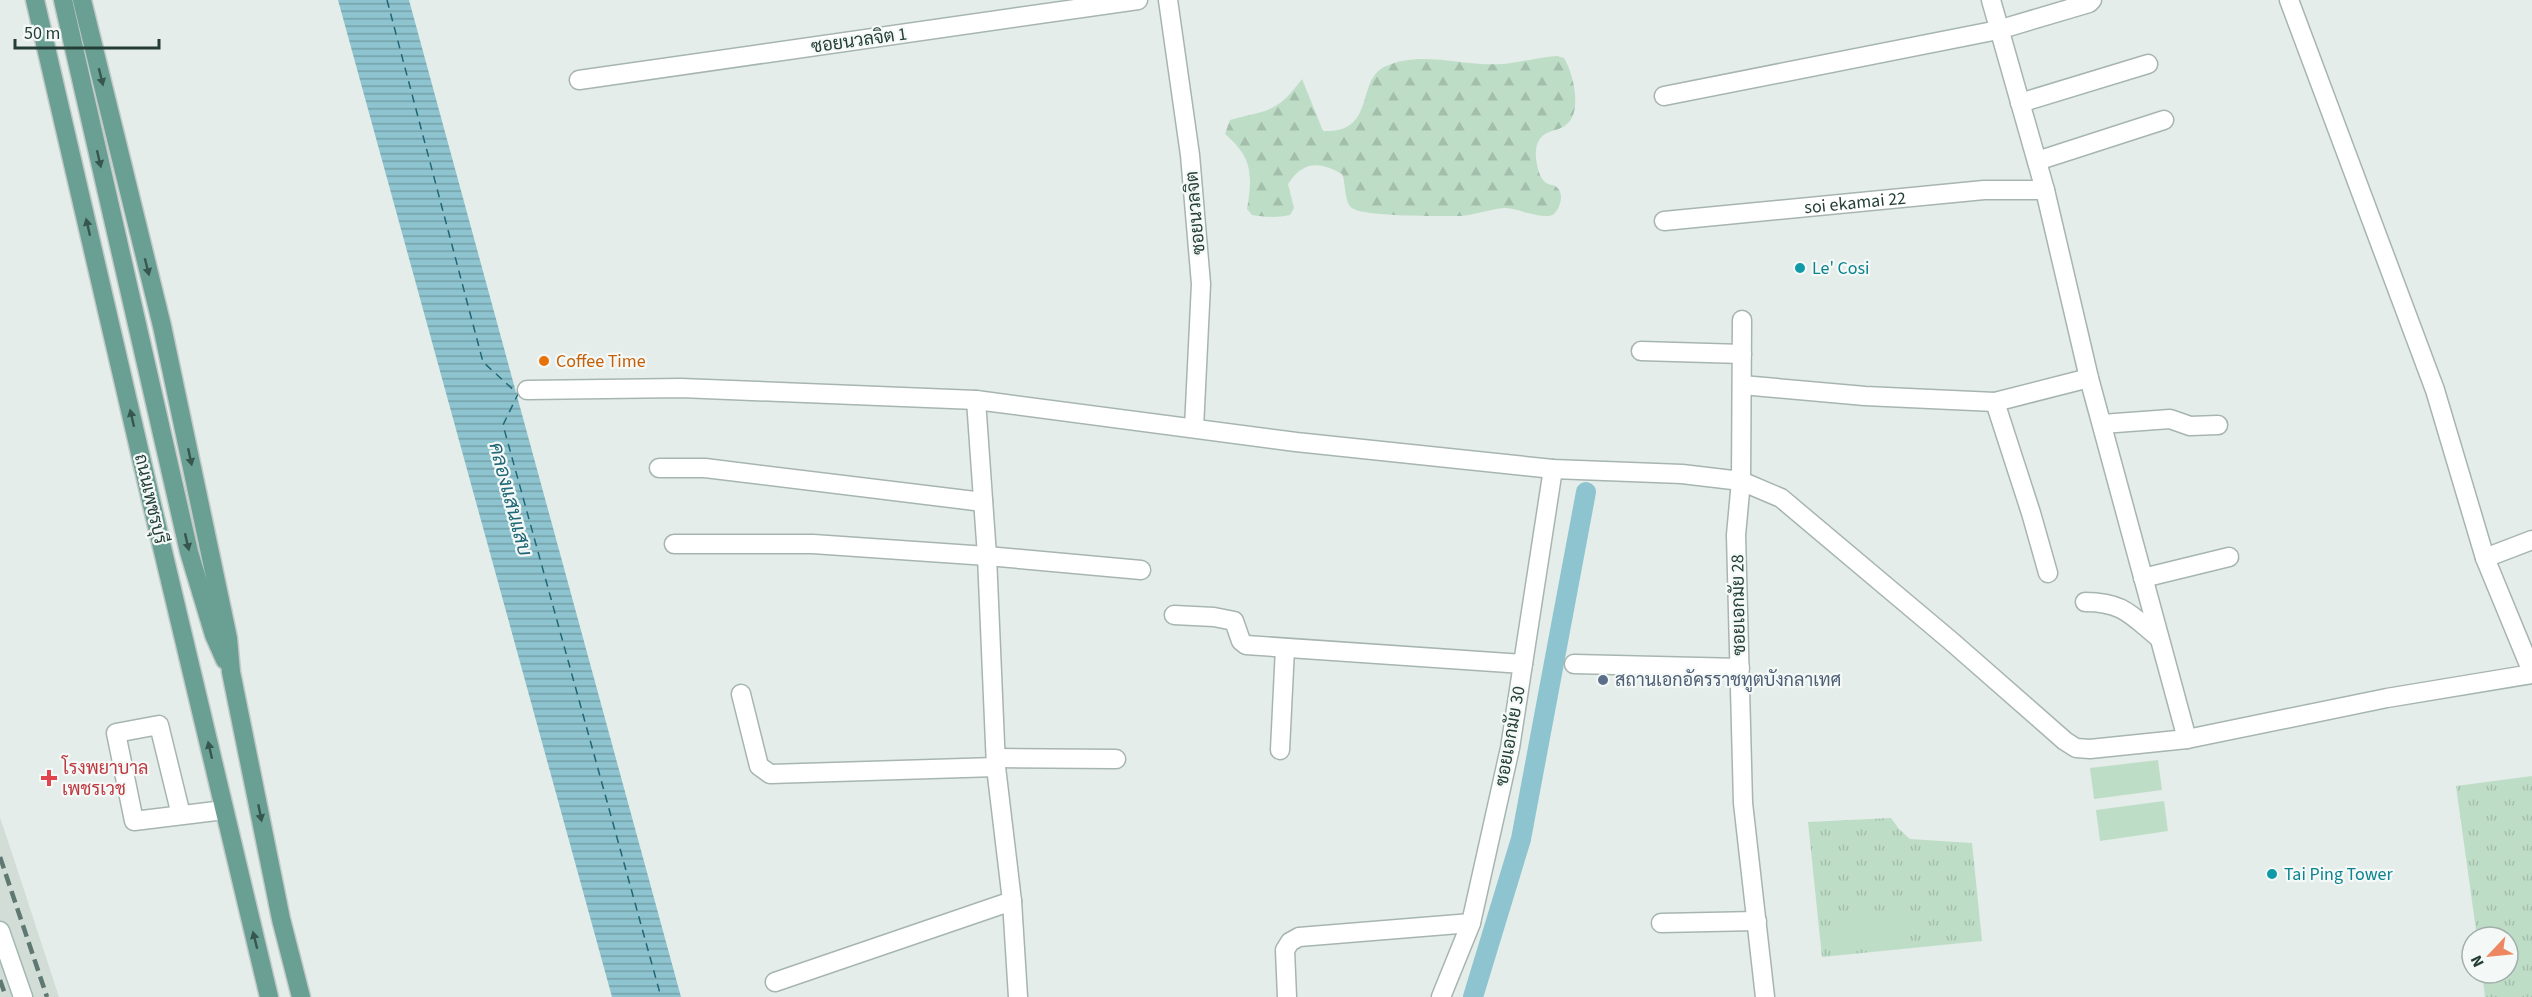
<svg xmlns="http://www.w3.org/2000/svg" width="2532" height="997" font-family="'Source Sans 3',Sarabun,sans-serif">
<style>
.built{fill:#d2ddd8}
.grass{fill:url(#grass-tufts)}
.forest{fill:url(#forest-firs)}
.pitch{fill:#beddc7}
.water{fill:url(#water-rules)}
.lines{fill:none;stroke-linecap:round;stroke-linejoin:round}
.canal{stroke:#8ec4cf;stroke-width:20}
.ferry{stroke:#206777;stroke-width:1.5;stroke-dasharray:8 6;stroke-linecap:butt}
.street-casing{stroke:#a7b5b0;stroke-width:21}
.secondary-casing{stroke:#a2b8b1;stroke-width:21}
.primary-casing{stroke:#c2c9c7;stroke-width:21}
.street{stroke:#fff;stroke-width:18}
.secondary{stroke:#fff;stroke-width:18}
.primary{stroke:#6aa094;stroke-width:18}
.rail{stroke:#5f7972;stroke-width:4.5;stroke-dasharray:12 6;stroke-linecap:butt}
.oneway{fill:#36564e}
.culture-dot{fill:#0f9aa8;stroke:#f4f9f7;stroke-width:2}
.food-dot{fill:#e8710a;stroke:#f4f9f7;stroke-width:2}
.service-dot{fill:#5c6f8a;stroke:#f4f9f7;stroke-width:2}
.health-dot{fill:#e0444e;stroke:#f4f9f7;stroke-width:2}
.labels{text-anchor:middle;stroke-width:4.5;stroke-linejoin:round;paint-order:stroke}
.street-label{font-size:18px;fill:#243e37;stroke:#f4f9f7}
.culture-label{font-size:18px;fill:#0d838f;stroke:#f4f9f7;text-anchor:start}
.food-label{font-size:18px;fill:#c56008;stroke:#f4f9f7;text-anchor:start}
.service-label{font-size:18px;fill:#4e5e75;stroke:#f4f9f7;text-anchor:start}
.health-label{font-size:18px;fill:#be3a42;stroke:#f4f9f7;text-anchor:start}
.water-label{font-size:20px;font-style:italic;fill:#206777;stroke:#f4f9f7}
</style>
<defs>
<pattern id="grass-tufts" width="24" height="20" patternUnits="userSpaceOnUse" patternTransform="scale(1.5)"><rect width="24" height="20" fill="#beddc7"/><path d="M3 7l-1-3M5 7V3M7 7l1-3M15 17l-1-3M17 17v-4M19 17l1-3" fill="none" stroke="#a3bfac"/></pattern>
<pattern id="forest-firs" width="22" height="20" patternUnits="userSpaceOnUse" patternTransform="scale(1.5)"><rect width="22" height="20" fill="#beddc7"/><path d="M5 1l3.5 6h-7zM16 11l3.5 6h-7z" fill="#a3bfac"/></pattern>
<pattern id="water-rules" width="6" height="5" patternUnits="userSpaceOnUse" patternTransform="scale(1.5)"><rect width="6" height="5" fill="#8ec4cf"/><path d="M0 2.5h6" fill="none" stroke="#74a1a9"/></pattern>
</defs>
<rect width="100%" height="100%" fill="#e4ede9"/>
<path class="built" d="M0 818 7 838 59 997H0Z"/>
<g class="grass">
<path d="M2532 776V997H2485L2482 973H2508V937H2477L2456 786Z"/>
<path d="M1891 818 1899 829 1910 839 1972 843 1982 941 1822 957 1808 822Z"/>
</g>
<path class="forest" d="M1557 56 1564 58C1573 72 1582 110 1568 123 1558 134 1539 127 1536 150 1535 158 1538 174 1543 180 1547 185 1550 184 1555 186 1565 192 1561 207 1554 214 1545 221 1517 208 1505 208 1490 209 1475 215 1460 216 1443 216 1363 217 1352 208 1344 202 1346 183 1342 174 1319 161 1303 161 1288 184L1294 208 1290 215C1278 218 1264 217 1252 215L1247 209C1253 174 1252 157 1225 134L1230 120C1269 109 1276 114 1302 79L1323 131C1376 134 1356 81 1384 67 1421 49 1463 67 1502 64 1520 63 1538 57 1557 56Z"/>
<g class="pitch">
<path d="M2158 760 2162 790 2094 799 2090 768Z"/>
<path d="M2164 801 2168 831 2100 841 2096 810Z"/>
<path d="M1904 913 1907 943 1839 950 1836 920Z"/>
</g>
<path class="water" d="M338 0H409L681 997H612Z"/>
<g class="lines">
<path class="canal" d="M1473 997 1521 839 1586 492"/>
<path class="ferry" d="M387 0 483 362 518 394 503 425 661 997"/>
<defs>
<g id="street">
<path d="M1168 0 1190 155 1201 284 1194 428"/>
<path d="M1991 0 2045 190 2089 378 2187 739"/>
<path d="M2289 0 2435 390 2485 558 2532 672"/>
<path d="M579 80 1138 0"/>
<path d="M1664 96 1998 30 2089 3 2092 0"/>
<path d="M2020 103 2148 64"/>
<path d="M2037 161 2164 120"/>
<path id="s1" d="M1664 221 1984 190H2045"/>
<path d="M1742 320 1741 481 1736 535 1743 803 1765 997"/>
<path d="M1641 351 1742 354"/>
<path d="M1742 385 1865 396 1995 402"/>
<path d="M527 390 681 388 976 400 1296 442 1553 469 1682 474 1741 481 1781 498 1951 641 2065 741 2076 748 2090 749 2187 739 2387 698 2532 674"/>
<path d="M976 400 987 556 996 767 1012 901 1018 997"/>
<path d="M2102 424 2170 419 2190 426 2218 425"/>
<path d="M659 468H705L983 502"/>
<path d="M674 544H813L987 556 1141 570"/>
<path d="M2485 558 2532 540"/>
<path d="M2048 573 2031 513 1995 402 2089 378"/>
<path d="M2143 578 2229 557"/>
<path d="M2085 602C2123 602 2131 615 2159 638"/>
<path d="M1174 615 1214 617 1234 621 1241 641 1246 645 1523 664"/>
<path d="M1574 664 1740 668"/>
<path d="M741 694 759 766 770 774 996 767"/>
<path d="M1280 750 1285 648"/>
<path d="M996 758 1116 759"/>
<path d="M181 815 159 725 116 733 134 821 224 810"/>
<path d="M1661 923 1757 921"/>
<path d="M775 982 1012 901"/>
<path d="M1287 997 1285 950 1290 942 1299 937 1471 923"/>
<path d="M1441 997 1471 923 1510 748 1553 469"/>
</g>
<path id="secondary" d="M0 931 23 997"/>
<g id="primary">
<path d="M35 0 152 505 269 997"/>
<path d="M63 0 189 552 214 635 225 660"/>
<path d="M82 0 162 326 228 638 231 672 281 919 301 997"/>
</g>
</defs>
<use href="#street" class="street-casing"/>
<use href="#secondary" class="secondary-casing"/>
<use href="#primary" class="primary-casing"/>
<use href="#street" class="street"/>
<use href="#secondary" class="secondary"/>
<use href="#primary" class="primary"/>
<g class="rail">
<path d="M0 857 47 997"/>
<path d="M0 980 6 997"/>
</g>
</g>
<defs><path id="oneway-solid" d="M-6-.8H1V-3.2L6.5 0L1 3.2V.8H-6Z" transform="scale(1.5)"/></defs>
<g class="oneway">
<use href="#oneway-solid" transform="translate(101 77) rotate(76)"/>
<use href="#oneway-solid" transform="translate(99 159) rotate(77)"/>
<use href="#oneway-solid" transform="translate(88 227) rotate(-103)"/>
<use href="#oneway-solid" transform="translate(147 267) rotate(76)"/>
<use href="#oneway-solid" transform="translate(132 418) rotate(-103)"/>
<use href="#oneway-solid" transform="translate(190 457) rotate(78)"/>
<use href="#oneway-solid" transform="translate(187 542) rotate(77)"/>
<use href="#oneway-solid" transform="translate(210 750) rotate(-103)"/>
<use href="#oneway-solid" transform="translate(260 813) rotate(79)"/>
<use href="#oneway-solid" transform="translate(255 940) rotate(-104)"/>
</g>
<g class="culture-dot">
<circle cx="1800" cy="268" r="6"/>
<circle cx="2272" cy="874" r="6"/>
</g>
<circle class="food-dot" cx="544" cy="361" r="6"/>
<circle class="service-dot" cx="1603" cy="680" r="6"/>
<path class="health-dot" d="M46 769h6v6h6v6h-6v6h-6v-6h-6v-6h6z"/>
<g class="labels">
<g class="street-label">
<text transform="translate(859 40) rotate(-8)" y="6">ซอยนวลจิต 1</text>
<text dy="6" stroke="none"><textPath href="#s1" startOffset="192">soi ekamai 22</textPath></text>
<text transform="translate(1195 213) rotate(-95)" y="6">ซอยนวลจิต</text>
<text transform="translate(151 499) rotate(77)" y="6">ถนนเพชรบุรี</text>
<text transform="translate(1738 605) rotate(-91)" y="6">ซอยเอกมัย 28</text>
<text transform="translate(1510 736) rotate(-80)" y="6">ซอยเอกมัย 30</text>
</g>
<g class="culture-label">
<text x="1812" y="274">Le' Cosi</text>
<text x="2284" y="880">Tai Ping Tower</text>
</g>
<g class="food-label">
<text x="556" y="367">Coffee Time</text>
</g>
<g class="service-label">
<text x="1615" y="686">สถานเอกอัครราชทูตบังกลาเทศ</text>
</g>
<g class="health-label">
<text x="62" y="774">โรงพยาบาล<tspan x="62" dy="21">เพชรเวช</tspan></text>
</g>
<g class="water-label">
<text transform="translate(511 499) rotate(75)" y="7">คลองแสนแสบ</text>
</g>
</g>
<g transform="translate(2490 955) rotate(244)"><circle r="28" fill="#f4f9f7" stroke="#a1aeaa" stroke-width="1.5"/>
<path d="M0-4.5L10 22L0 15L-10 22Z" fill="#ec8762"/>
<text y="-9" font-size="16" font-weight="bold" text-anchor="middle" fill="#243e37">N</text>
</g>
<path d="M15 39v9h144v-9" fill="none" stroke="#243e37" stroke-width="3"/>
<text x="24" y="39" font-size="18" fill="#243e37" stroke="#f4f9f7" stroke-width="4.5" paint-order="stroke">50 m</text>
</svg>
